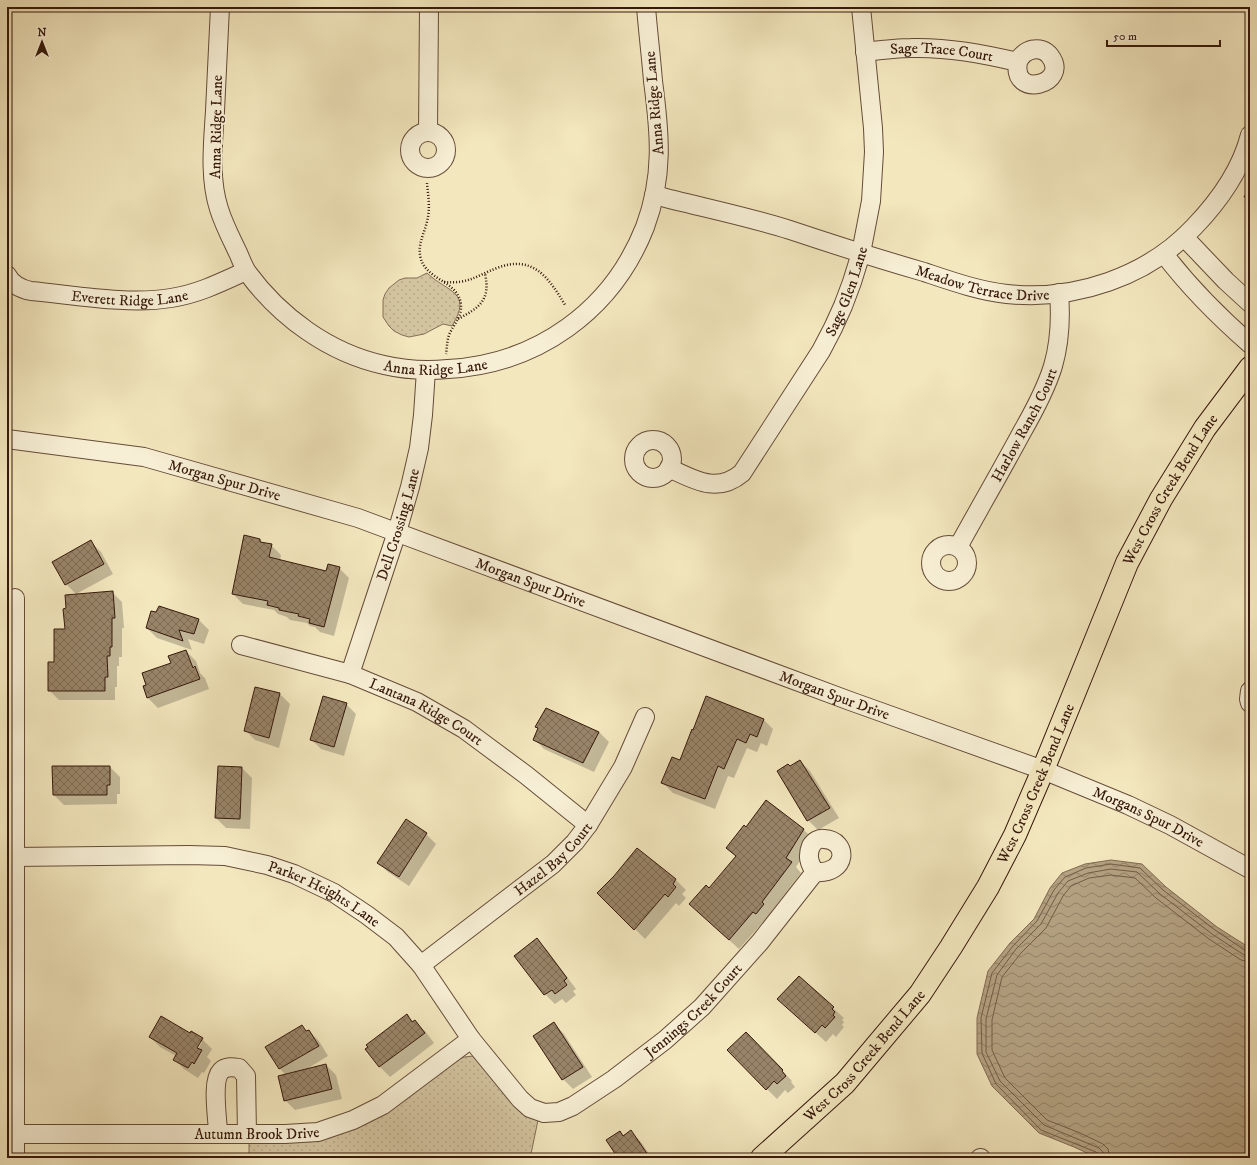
<svg xmlns="http://www.w3.org/2000/svg" width="1257" height="1165" font-family="'IM FELL DW Pica',serif">
<style>
.park{fill:url(#park-dots);stroke:#846e56}
.water{fill:url(#water-waves);stroke:#816a52}
.shadow{fill:#0003;fill-rule:evenodd}
.lines{fill:none;stroke-linecap:round;stroke-linejoin:round}
.shore{stroke:#745c46;stroke-width:1}
.building{fill:url(#building-cross-hatch);stroke:#36180b}
.minor-casing{stroke:#654c38;stroke-width:20}
.major-casing{stroke:#36180b;stroke-width:24}
.path{stroke:#36180b;stroke-width:2.5;stroke-dasharray:1 2;stroke-linecap:butt}
.minor{stroke:#f7efd5;stroke-width:18}
.major{stroke:#f3e7be;stroke-width:22}
.labels{text-anchor:middle;stroke-width:4;stroke-linejoin:round;paint-order:stroke}
.street-label{font-size:15px;fill:#36180b;stroke:#f7efd5}
</style>
<defs>
<pattern id="park-dots" width="8" height="8" patternUnits="userSpaceOnUse"><rect width="8" height="8" fill="#d3c4a0"/><path d="M2 2h.1M6 6h.1" fill="none" stroke="#b6a888" stroke-width="1.8" stroke-linecap="round"/></pattern>
<pattern id="water-waves" width="16" height="10" patternUnits="userSpaceOnUse"><rect width="16" height="10" fill="#b3a181"/><path d="M0 5q4-4 8 0t8 0" fill="none" stroke="#928268"/></pattern>
<pattern id="building-cross-hatch" width="8" height="8" patternUnits="userSpaceOnUse"><rect width="8" height="8" fill="#988468"/><path d="M0 0l8 8M0 8l8-8" fill="none" stroke="#7d6b54"/></pattern>
</defs>
<rect width="100%" height="100%" fill="#f3e7be"/>
<filter id="stains"><feTurbulence type="fractalNoise" baseFrequency=".005" numOctaves="4"/><feColorMatrix values="0 0 0 0 .2 0 0 0 0 .09 0 0 0 0 .02 0 0 0 .5 -.17"/></filter>
<radialGradient id="worn" r=".72"><stop offset=".6" stop-color="#630" stop-opacity="0"/><stop offset="1" stop-color="#630" stop-opacity=".3"/></radialGradient>
<g class="park">
<path d="M427 273C448 293 473 291 452 326L443 324 424 334 409 337 402 335 394 331 389 326 383 317V300L385 294 389 288 399 280 405 278H417Z"/>
<path d="M474 1056 538 1120 531 1154 534 1158H249V1142L350 1130 372 1121 394 1107 460 1059 464 1057Z"/>
</g>
<path class="water" d="M1111 860 1142 864 1166 887 1217 927 1250 948V1158H1098L1074 1147 1039 1133 992 1086 977 1054V1018L988 971 1010 943 1034 919 1050 888 1062 873 1085 864Z"/>
<g class="shadow">
<path d="M260 539 264 544 271 545 281 555 280 561 327 573 339 568 349 578 334 636 320 632 315 627 310 626 307 623 290 620 287 617 278 614 274 610 243 604 233 594Z"/>
<path d="M91 542 101 552 113 574 76 594 66 584Z"/>
<path d="M112 592 122 602 124 628H122V657H119V666H117V687H115V700H59L49 690 55 663 66 630Z"/>
<path d="M159 607 199 620 209 630 204 644 188 639 192 650 157 638 147 628 157 613Z"/>
<path d="M186 651 196 661 200 673 205 678 209 689 158 708 148 698 147 685Z"/>
<path d="M280 694 290 704 279 748 255 740 245 730Z"/>
<path d="M346 704 356 714 344 756 321 749 311 739Z"/>
<path d="M763 719 773 729 767 746 761 743 757 752 747 748 734 778 728 776 715 809 673 793 663 783 681 761Z"/>
<path d="M536 726 599 732 609 742 594 772 544 749 534 739 539 729Z"/>
<path d="M800 761 810 771 839 818 818 830 808 820 790 767Z"/>
<path d="M110 767 120 777V794H117V804L64 805 54 795Z"/>
<path d="M242 768 252 778 250 829 226 828 216 818Z"/>
<path d="M766 802 804 830 814 840 796 867 801 873 771 912 774 915 767 924 764 921 739 949 700 914 709 890 737 857 727 848 746 828Z"/>
<path d="M426 834 436 844 409 886 388 872 378 862Z"/>
<path d="M638 849 676 880 686 890 682 894 686 898 679 906 676 903 645 939 599 893 615 876Z"/>
<path d="M537 940 547 950 576 989 573 991 576 995 566 1003 562 999 555 1004 545 994 516 956Z"/>
<path d="M799 977 844 1018 842 1020 844 1022 842 1025 844 1027 836 1037 833 1034 826 1042 789 1009Z"/>
<path d="M406 1015 425 1031 434 1043 390 1077 380 1067 366 1050Z"/>
<path d="M554 1024 564 1034 592 1077 573 1089 563 1079Z"/>
<path d="M302 1026 307 1032 309 1031 319 1041 328 1056 305 1070 326 1065 336 1075 342 1099 295 1110 285 1100 286 1075 280 1069 267 1047Z"/>
<path d="M191 1032 202 1039 212 1049 207 1057 211 1061 204 1073 202 1072 198 1078 184 1069 174 1059 176 1056 160 1047 150 1037 190 1034ZM200 1042H202L196 1052 194 1051Z"/>
<path d="M746 1033 792 1081 791 1082 795 1087 788 1093 785 1090 777 1099 728 1050Z"/>
<path d="M620 1132 624 1136 631 1132 641 1142 652 1158H620Z"/>
</g>
<g class="lines">
<g class="shore">
<path d="M1099 1158 1098 1155 1096 1152 1041 1130 996 1084 982 1053 981 1018 992 973 1013 946 1037 921 1054 890 1065 877 1086 868 1111 864 1140 868 1163 890 1215 930 1246 951H1250"/>
<path d="M1104 1158 1103 1152 1099 1148 1044 1125 1000 1081 986 1052V1019L997 975 1016 949 1041 924 1058 893 1068 881 1088 873 1111 869 1137 872 1160 894 1212 934 1244 955 1250 956"/>
<path d="M1110 1158 1108 1149 1103 1144 1080 1133 1047 1120 1005 1078 992 1050V1020L1002 977 1021 953 1046 928 1063 896 1071 886 1089 878 1111 875 1135 878 1156 898 1209 939 1241 960 1250 962"/>
</g>
</g>
<g class="building">
<path d="M244 535 260 539V542L272 544 269 557 326 571 328 564 340 567 324 627 309 623 310 619 298 616 299 614 279 610V608L267 605 268 601 232 594Z"/>
<path d="M91 540 104 564 65 585 52 562Z"/>
<path d="M113 591 115 618H112V647H110V656H107L108 677H105V691H48V662H54V629H65L63 609 66 608 65 595Z"/>
<path d="M159 606 199 619 194 634 179 630 183 641 146 628 151 611 156 612Z"/>
<path d="M186 650 193 668 195 666 200 679 147 698 143 686 146 685 142 673 171 663 168 656Z"/>
<path d="M255 687 280 693 269 738 244 731Z"/>
<path d="M323 696 347 703 334 747 310 740Z"/>
<path d="M706 696 764 719 757 737 750 734 746 743 737 739 724 769 718 766 705 799 661 783 672 757 680 760 692 729 693 730Z"/>
<path d="M546 708 599 732 583 763 533 740 538 728 535 727Z"/>
<path d="M800 760 830 808 807 821 777 771 788 764 790 766Z"/>
<path d="M52 766H110V785H107V795H53Z"/>
<path d="M218 766 242 767 240 819 215 818Z"/>
<path d="M766 800 804 829 786 858 792 862 762 902 764 904 756 914 753 912 729 940 689 904 706 885 709 888 736 856 726 848 744 825 746 827Z"/>
<path d="M406 819 427 833 399 877 377 863Z"/>
<path d="M637 848 676 879 673 884 676 887 668 897 665 894 634 930 597 893 614 876Z"/>
<path d="M537 938 567 978 564 981 567 985 555 994 552 990 544 995 514 956Z"/>
<path d="M799 976 834 1007 832 1009 835 1012 833 1015 835 1017 825 1028 822 1025 815 1033 777 999Z"/>
<path d="M407 1014 412 1022 415 1020 425 1033 379 1067 365 1049 368 1047 366 1045Z"/>
<path d="M161 1016 190 1033 191 1031 203 1038 197 1048 202 1050 194 1064 192 1062 188 1068 173 1060 177 1053 149 1037Z"/>
<path d="M554 1022 583 1067 562 1080 533 1036Z"/>
<path d="M302 1025 306 1031 309 1030 319 1046 279 1069 265 1047Z"/>
<path d="M746 1032 783 1070 782 1071 786 1076 777 1084 774 1081 766 1090 727 1050Z"/>
<path d="M326 1064 332 1089 284 1101 278 1076Z"/>
<path d="M631 1130 650 1158H618L606 1140 620 1131 623 1136Z"/>
</g>
<g class="lines">
<defs>
<g id="minor">
<path id="s1" d="M220 7C218 42 217 76 215 111 213 143 209 178 219 209 224 225 232 240 239 255 241 260 244 267 247 272 280 317 329 353 384 365 405 370 426 371 448 369 537 364 612 311 645 227 664 176 660 134 653 81 651 56 648 32 646 7"/>
<path id="s2" d="M865 52C881 50 896 48 911 48 948 47 983 54 1018 62 1023 49 1041 44 1050 56 1071 84 1011 100 1018 62"/>
<path d="M428 132 429 7"/>
<circle cx="428" cy="150" r="18"/>
<path id="s3" d="M654 195C700 207 746 216 790 230 835 245 879 259 924 272 951 281 979 291 1007 294 1075 301 1147 277 1194 227 1219 201 1241 170 1250 135"/>
<path d="M1184 237 1226 281 1250 303"/>
<path d="M1164 254C1190 288 1218 316 1250 344"/>
<path id="s4" d="M7 275C12 285 21 289 31 291 75 295 128 305 171 298 198 294 222 282 246 271"/>
<path id="s5" d="M7 439 144 457 358 518 850 701 1043 770 1128 805 1170 825 1250 869"/>
<circle cx="653" cy="459" r="19"/>
<path id="s6" d="M669 468C695 480 717 494 742 473L821 351 833 328 843 306 852 282 861 253 871 201 874 152 873 128 861 7"/>
<circle cx="949" cy="563" r="18"/>
<path id="s7" d="M958 547C979 509 1001 471 1022 432 1034 411 1046 389 1053 366 1060 342 1061 318 1059 293"/>
<path d="M15 598V1158"/>
<path id="s8" d="M241 645 350 674 417 702 464 729 526 775 588 825"/>
<path id="s9" d="M350 674 397 532 410 487 419 448 423 415 426 370"/>
<path d="M1250 691 1249 699 1250 703"/>
<path id="s10" d="M14 857 189 855 225 856 267 865 294 874 334 893 367 915 396 937 421 965 471 1039 520 1099 530 1108 544 1113 559 1112 573 1106 614 1079 665 1040 702 1007 760 942 815 872C848 875 849 840 824 839 819 838 814 841 811 846 807 856 809 863 815 872"/>
<path id="s11" d="M421 965 553 864 575 842 588 825 623 767 645 717"/>
<path id="s12" d="M15 1134H285L318 1132 353 1120 383 1105 471 1039"/>
<path d="M218 1134C218 1120 211 1081 221 1071 226 1066 233 1067 239 1068L246 1076 247 1134"/>
<path d="M980 1158H981"/>
</g>
<g id="major">
<path id="s13" d="M762 1158 845 1083 920 994 951 947 988 887 1015 835 1043 770 1127 563 1161 499 1205 428 1250 368"/>
</g>
</defs>
<use href="#minor" class="minor-casing"/>
<use href="#major" class="major-casing"/>
<g class="path">
<path d="M427 183C428 194 430 206 428 217 426 230 418 242 420 255 424 281 459 280 461 305 462 317 453 325 449 335 447 341 447 347 446 354"/>
<path d="M1244 196 1250 199"/>
<path d="M444 282C469 284 476 276 497 268 533 254 549 278 565 305"/>
<path d="M458 319C479 308 491 300 485 274"/>
</g>
<use href="#minor" class="minor"/>
<use href="#major" class="major"/>
</g>
<g class="labels">
<g class="street-label">
<text dy="5" stroke="none"><textPath href="#s2" startOffset="77">Sage Trace Court</textPath></text>
<text transform="translate(654 103) rotate(-95)" y="5">Anna Ridge Lane</text>
<text transform="translate(216 127) rotate(-89)" y="5">Anna Ridge Lane</text>
<text dy="5" stroke="none"><textPath href="#s3" startOffset="341">Meadow Terrace Drive</textPath></text>
<text dy="5" stroke="none"><textPath href="#s6" startOffset="289">Sage Glen Lane</textPath></text>
<text dy="5" stroke="none"><textPath href="#s4" startOffset="129">Everett Ridge Lane</textPath></text>
<text dy="5" stroke="none"><textPath href="#s1" startOffset="493">Anna Ridge Lane</textPath></text>
<text dy="5" stroke="none"><textPath href="#s7" startOffset="139">Harlow Ranch Court</textPath></text>
<text dy="5" stroke="none"><textPath href="#s5" startOffset="222">Morgan Spur Drive</textPath></text>
<text dy="5" stroke="none"><textPath href="#s13" startOffset="793">West Cross Creek Bend Lane</textPath></text>
<text dy="5" stroke="none"><textPath href="#s9" startOffset="157">Dell Crossing Lane</textPath></text>
<text dy="5" stroke="none"><textPath href="#s5" startOffset="545">Morgan Spur Drive</textPath></text>
<text dy="5" stroke="none"><textPath href="#s5" startOffset="869">Morgan Spur Drive</textPath></text>
<text dy="5" stroke="none"><textPath href="#s8" startOffset="198">Lantana Ridge Court</textPath></text>
<text dy="5" stroke="none"><textPath href="#s13" startOffset="469">West Cross Creek Bend Lane</textPath></text>
<text dy="5" stroke="none"><textPath href="#s5" startOffset="1206">Morgans Spur Drive</textPath></text>
<text dy="5" stroke="none"><textPath href="#s11" startOffset="170">Hazel Bay Court</textPath></text>
<text dy="5" stroke="none"><textPath href="#s10" startOffset="318">Parker Heights Lane</textPath></text>
<text dy="5" stroke="none"><textPath href="#s10" startOffset="820">Jennings Creek Court</textPath></text>
<text dy="5" stroke="none"><textPath href="#s13" startOffset="145">West Cross Creek Bend Lane</textPath></text>
<text dy="5" stroke="none"><textPath href="#s12" startOffset="242">Autumn Brook Drive</textPath></text>
</g>
</g>
<rect width="1257" height="1165" fill="none" stroke="#f3e7be" stroke-width="24"/>
<rect x="8" y="8" width="1241" height="1149" fill="none" stroke="#36180b" stroke-width="2"/>
<rect x="12" y="12" width="1233" height="1141" fill="none" stroke="#36180b"/>
<g transform="translate(42 42)" stroke="#f7efd5" stroke-width="3" paint-order="stroke">
<path d="M0-3L7 15L0 10L-7 15Z" fill="#36180b"/>
<text y="-6" font-size="11" font-weight="bold" text-anchor="middle" fill="#36180b">N</text>
</g>
<path d="M1107 40v6h113v-6" fill="none" stroke="#36180b" stroke-width="2"/>
<text x="1113" y="40" font-size="12" fill="#36180b" stroke="#f7efd5" stroke-width="3" paint-order="stroke">50 m</text>
<rect width="100%" height="100%" filter="url(#stains)"/>
<rect width="100%" height="100%" fill="url(#worn)"/>
</svg>
